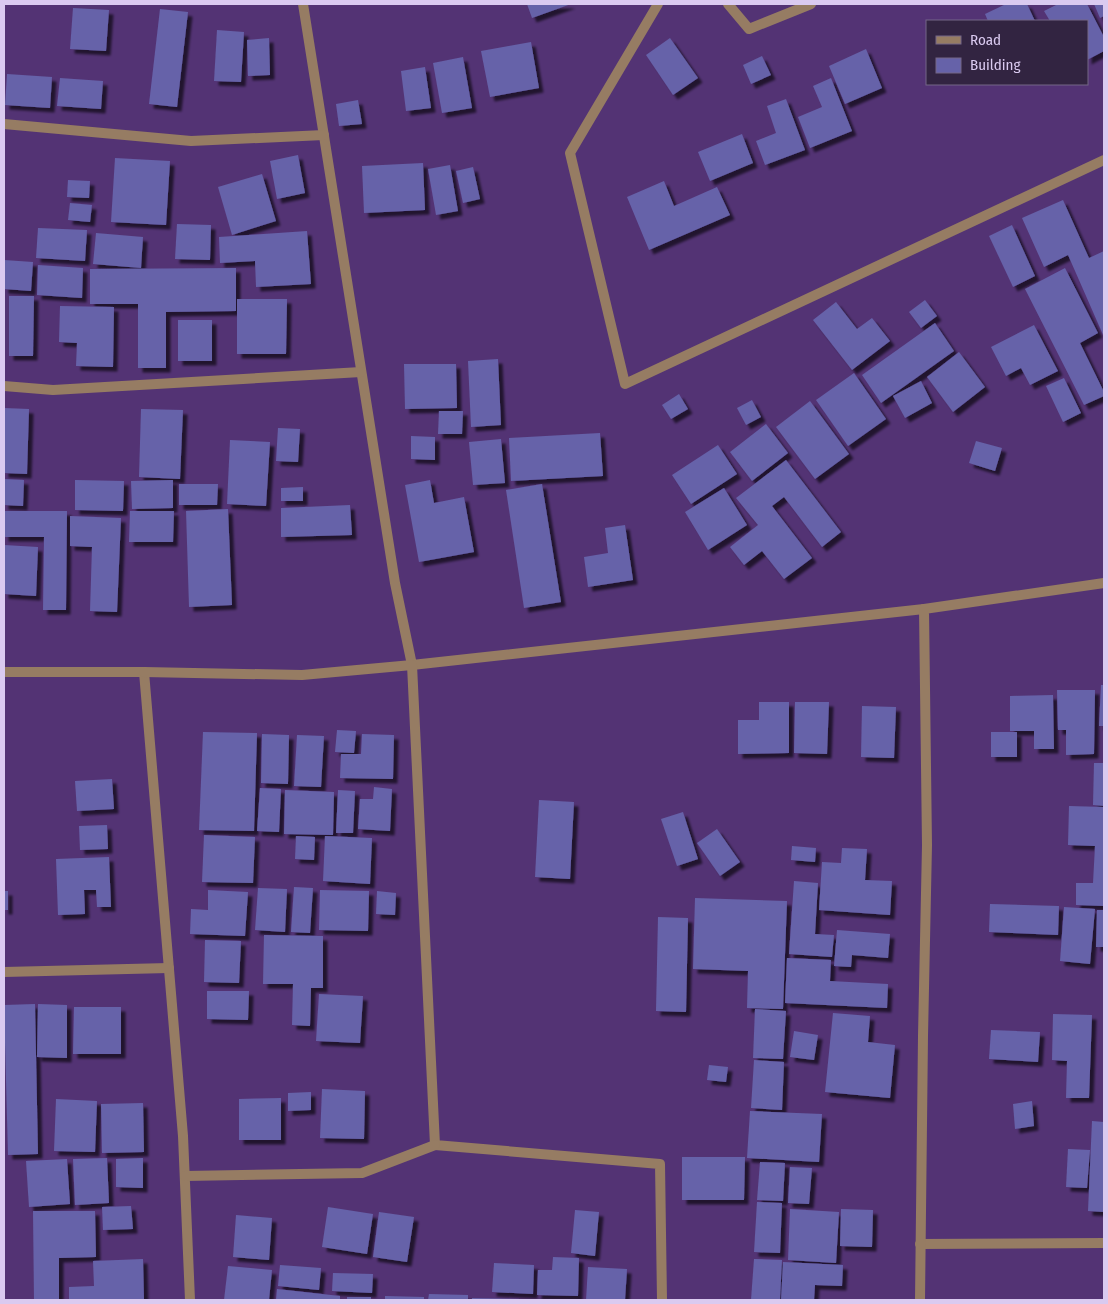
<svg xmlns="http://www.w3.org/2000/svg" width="1108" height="1304" font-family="'Fira Sans Condensed',sans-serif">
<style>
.building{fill:#6662a9;filter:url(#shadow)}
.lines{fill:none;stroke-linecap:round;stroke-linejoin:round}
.street{stroke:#967c63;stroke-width:10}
</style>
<defs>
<filter id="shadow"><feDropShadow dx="4.5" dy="4.5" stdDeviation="1" flood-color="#0009"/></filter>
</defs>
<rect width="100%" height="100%" fill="#533374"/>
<g class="building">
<path d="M527 4H571L532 18Z"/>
<path d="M1006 4H1027L1035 21H988L985 14Z"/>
<path d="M1058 4H1087L1104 37V51L1087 60V21H1050L1044 11Z"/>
<path d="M1094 4H1104V16L1100 18Z"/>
<path d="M73 8 109 10 106 51 70 49Z"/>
<path d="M160 9 188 12 177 107 149 104Z"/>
<path d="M217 30 244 32 241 82 214 81Z"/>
<path d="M269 38 270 75 248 76 247 40Z"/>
<path d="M670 38 698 78 673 95 646 55Z"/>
<path d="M531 42 539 88 490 97 481 51Z"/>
<path d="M866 49 882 88 845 104 829 66Z"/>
<path d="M762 56 771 75 751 84 743 65Z"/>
<path d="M463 57 472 108 442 113 433 63Z"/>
<path d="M425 67 431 108 406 111 401 71Z"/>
<path d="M7 74 52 77 50 108 5 105Z"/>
<path d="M60 78 103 81 101 109 57 106Z"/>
<path d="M831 78 852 131 810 148 798 117 822 107 813 86Z"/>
<path d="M786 99 805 150 765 165 756 141 776 133 767 106Z"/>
<path d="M358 100 362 124 339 126 336 104Z"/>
<path d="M742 134 753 163 710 181 698 152Z"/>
<path d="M298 155 305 193 277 199 270 161Z"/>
<path d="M115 158 170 161 166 225 111 222Z"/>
<path d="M423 163 425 210 364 213 362 166Z"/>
<path d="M450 165 458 211 436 215 428 169Z"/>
<path d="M473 167 480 199 463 203 456 171Z"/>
<path d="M262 174 276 221 232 235 218 187Z"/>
<path d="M68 180 90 181 89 198 67 197Z"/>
<path d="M664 181 674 206 717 187 730 215 649 250 627 197Z"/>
<path d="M1063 200 1089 258 1104 251V337L1068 255 1044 267 1022 218Z"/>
<path d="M70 203 92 205 90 222 68 220Z"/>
<path d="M177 224 211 225 210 260 175 259Z"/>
<path d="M1012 225 1035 276 1013 287 989 236Z"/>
<path d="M38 228 87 230 85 261 36 258Z"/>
<path d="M307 231 311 284 256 287 255 261 220 263 219 237Z"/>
<path d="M96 233 143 237 141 268 93 264Z"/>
<path d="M4 260 33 262 31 291 4 289Z"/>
<path d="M38 265 83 268 82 298 37 295Z"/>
<path d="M236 268V311L166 312V368H138V304H90V269Z"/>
<path d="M1065 268 1098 333 1080 343 1104 392V396L1084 405 1025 289Z"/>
<path d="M9 296H34L33 356H9Z"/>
<path d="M237 299H287L286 354H237Z"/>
<path d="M925 300 937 316 921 328 909 312Z"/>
<path d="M836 302 857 329 872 318 890 341 852 370 813 320Z"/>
<path d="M60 306 114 307 113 367 76 366 77 343 59 342Z"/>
<rect x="178" y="320" width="34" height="41"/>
<path d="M935 323 954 351 881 403 862 375Z"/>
<path d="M1034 325 1058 371 1030 385 1021 368 1006 376 991 347Z"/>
<path d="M959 352 985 387 953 412 927 377Z"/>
<path d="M498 359 501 425 471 427 468 361Z"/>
<path d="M404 364H456L457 408 405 409Z"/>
<path d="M854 373 886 419 848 446 816 400Z"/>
<path d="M1064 378 1081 413 1063 422 1046 386Z"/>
<path d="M921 381 932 403 905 418 893 396Z"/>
<path d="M679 394 688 409 671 419 662 405Z"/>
<path d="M752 400 761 417 746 425 737 408Z"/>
<path d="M810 401 849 454 815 479 776 427Z"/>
<path d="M4 408 29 409 27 474 4 473Z"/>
<path d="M141 409 183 410 180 479 139 477Z"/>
<path d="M439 411H463L462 434H438Z"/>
<path d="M766 424 788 453 752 481 730 452Z"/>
<path d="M278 428 300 429 298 462 276 461Z"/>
<path d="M600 433 603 476 511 481 509 438Z"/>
<path d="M411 436 435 437V460L411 459Z"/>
<path d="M501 439 505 483 473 485 469 442Z"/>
<path d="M230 440 270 442 266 506 227 504Z"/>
<path d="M976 441 1002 448 995 471 969 463Z"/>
<path d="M718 445 737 474 691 504 672 475Z"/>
<path d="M786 460 841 532 822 547 784 497 772 506 812 558 784 579 762 551 744 565 730 547 758 525 736 498Z"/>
<path d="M4 479 24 480 23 506 4 505Z"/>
<path d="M75 480 124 481 123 511 75 510Z"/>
<path d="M173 480V508L132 509 131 481Z"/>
<path d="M430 480 434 503 464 497 474 552 419 562 405 485Z"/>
<path d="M179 484H218L217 505H179Z"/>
<path d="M542 484 561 602 524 608 506 490Z"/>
<path d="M303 487V501H281V488Z"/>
<path d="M724 488 747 525 708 550 685 512Z"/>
<path d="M350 505 352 535 281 537V508Z"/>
<path d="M228 509 232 605 189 607 186 511Z"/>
<path d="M4 511H67L66 610H43L44 537H4Z"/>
<path d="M130 511H174L173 542H129Z"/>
<path d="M70 516 121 518 117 612 90 611 92 547 70 546Z"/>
<path d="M625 525 633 580 588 587 584 557 608 553 605 528Z"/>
<path d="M4 545 38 547 36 596 4 594Z"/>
<path d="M1101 685H1104V726H1099Z"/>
<path d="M1057 690H1095L1094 754 1066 755V730H1058Z"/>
<path d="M1053 695 1054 749H1034V731H1010V696Z"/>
<path d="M759 702H789V753L738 754V720H759Z"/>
<path d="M795 702H829L827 754 794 753Z"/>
<path d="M862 706 896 707 894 758 861 757Z"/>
<path d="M337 730 356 731 354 753 335 752Z"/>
<path d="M203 732 257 733 254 831 199 830Z"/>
<rect x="991" y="732" width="26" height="25"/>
<path d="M262 734 289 735 288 784 261 783Z"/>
<path d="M362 734 394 735 393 779 340 778 341 754H361Z"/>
<path d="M297 735 324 736 321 787 294 786Z"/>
<path d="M1094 763H1104V806L1093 805Z"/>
<path d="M112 779 114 809 77 811 75 781Z"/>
<path d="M374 787 392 789 390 831 358 829 360 799H373Z"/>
<path d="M260 788 281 789 279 832 257 831Z"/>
<path d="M285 790 334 792 333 835 284 834Z"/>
<path d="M338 790 355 791 353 833H336Z"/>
<path d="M539 800 574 802 570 879 535 877Z"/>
<path d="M1069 806 1104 807V906L1076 905V883H1093L1095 846 1068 845Z"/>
<path d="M683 812 698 859 677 866 661 819Z"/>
<path d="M107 825 108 849 80 850 79 826Z"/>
<path d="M717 829 740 862 720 876 697 843Z"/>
<path d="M204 835 255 837 253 883 202 882Z"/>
<path d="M296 836 315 837 314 860 295 859Z"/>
<path d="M325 836 372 838 370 884 323 881Z"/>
<path d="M792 846 816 848 815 862 791 860Z"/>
<path d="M842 848 867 849 865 880 892 881 890 915 819 910 822 862 841 863Z"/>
<path d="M109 857 111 907H97L96 890H84L85 914 58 915 56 859Z"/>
<path d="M794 881 818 883 815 934 834 935 832 957 789 954Z"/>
<path d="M294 887 313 888 310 933 291 932Z"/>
<path d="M258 888 287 889 285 932 255 930Z"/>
<path d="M208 890 248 892 245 936 190 934 191 909 208 910Z"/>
<path d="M320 890 369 891 368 931 319 930Z"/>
<rect x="4" y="891" width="4" height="19"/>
<path d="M377 891 396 893 395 915 376 914Z"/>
<path d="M695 898 787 901 783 1009 747 1008 748 971 693 969Z"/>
<path d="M990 904 1059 906 1058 935 989 932Z"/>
<path d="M1064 907 1095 909 1090 964 1060 961Z"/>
<path d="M1097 910H1104V947H1096Z"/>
<path d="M658 917 688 918 686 1012 656 1011Z"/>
<path d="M837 930 890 934 888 958 852 955 851 967 834 966Z"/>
<path d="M264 935 323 936V988H311L310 1026 292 1025 293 984H263Z"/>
<path d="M205 940 241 941 239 983 204 982Z"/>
<path d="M787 958 831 960 830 981 888 984 887 1008 785 1003Z"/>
<path d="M207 991H249L248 1020 207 1019Z"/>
<path d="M319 994 363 996 360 1043 316 1041Z"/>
<path d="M35 1004 38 1154 8 1155 4 1005Z"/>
<path d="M38 1004 67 1005V1058L37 1057Z"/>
<path d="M74 1007H121V1054H73Z"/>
<path d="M755 1009 786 1011 783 1059 753 1058Z"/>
<path d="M833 1013 870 1016 868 1042 895 1045 890 1098 825 1092Z"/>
<path d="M1053 1014 1092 1015 1089 1098H1066L1067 1061 1052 1060Z"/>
<path d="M991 1030 1040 1032 1038 1062 989 1059Z"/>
<path d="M794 1031 818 1035 814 1060 790 1057Z"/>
<path d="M754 1060 784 1062 782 1110 751 1108Z"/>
<path d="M709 1065 728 1067 726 1082 707 1080Z"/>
<path d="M322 1089 365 1091 364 1139 320 1138Z"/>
<path d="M311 1092V1110L288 1111V1093Z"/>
<path d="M281 1098V1140H239V1099Z"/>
<path d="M56 1099 97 1101 95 1152 54 1151Z"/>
<path d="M1032 1101 1034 1126 1015 1129 1013 1104Z"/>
<path d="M143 1103 144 1152 102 1153 101 1104Z"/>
<path d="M750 1111 822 1114 819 1162 747 1158Z"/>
<path d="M1092 1121 1104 1122V1212L1088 1211Z"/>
<path d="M1068 1149 1090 1150 1087 1188 1066 1187Z"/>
<path d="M682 1157H745L744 1200H682Z"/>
<path d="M107 1158 109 1203 75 1205 73 1159Z"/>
<path d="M143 1158V1188L116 1187V1159Z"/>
<path d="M67 1159 70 1204 29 1207 26 1161Z"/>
<path d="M760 1162 785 1163 783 1201 757 1200Z"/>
<path d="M790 1167 812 1168 809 1204 788 1203Z"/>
<path d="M757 1202 782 1203 780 1253 754 1252Z"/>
<path d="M131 1206 133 1229 103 1230 102 1207Z"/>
<path d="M328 1207 373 1214 367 1254 322 1247Z"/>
<path d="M790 1209 839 1212 836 1263 788 1260Z"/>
<path d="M841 1209 873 1210 872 1247 840 1246Z"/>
<path d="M575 1210 599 1212 595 1256 571 1253Z"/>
<path d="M33 1211H95L96 1257 59 1258V1300H34Z"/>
<path d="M379 1212 414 1217 407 1262 373 1257Z"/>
<path d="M236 1215 272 1218 269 1260 233 1257Z"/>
<path d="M553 1257 579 1258 578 1296 537 1295 538 1270H552Z"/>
<path d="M143 1259 144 1300H69V1287L94 1286 93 1261Z"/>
<path d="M754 1259 782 1260 780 1300H751Z"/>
<path d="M783 1262 843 1265 842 1286 815 1285 814 1300H781Z"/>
<path d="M494 1263 534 1265 533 1294 492 1292Z"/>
<path d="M280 1265 321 1268 319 1290 278 1286Z"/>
<path d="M228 1266 272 1270 269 1300H224Z"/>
<path d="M588 1267 627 1269 625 1300H586Z"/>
<path d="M333 1273 373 1274 372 1293 332 1291Z"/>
<path d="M277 1289 340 1296V1300H276Z"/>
<path d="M429 1294 468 1295V1300H428Z"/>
<path d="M385 1296 424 1297V1300H385Z"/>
<rect x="347" y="1297" width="24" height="3"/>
<path d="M472 1298 520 1299V1300H472Z"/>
</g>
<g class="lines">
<g class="street">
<path d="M303 4 395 583 412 665 924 609"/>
<path d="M658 4 570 153 625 384 1104 160"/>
<path d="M728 4 749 29 811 4"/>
<path d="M4 124 191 141 324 135"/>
<path d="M4 386 53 390 361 372"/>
<path d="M4 672H144L183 1136 190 1300"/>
<path d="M144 672 302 675 412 665 435 1145 660 1164 662 1300"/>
<path d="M4 972 169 968"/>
<path d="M185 1176 362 1173 435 1145"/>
<path d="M920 1244 1104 1243"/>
<path d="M920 1300 923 1036 927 845 924 609 1104 583"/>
</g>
</g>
<rect width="1108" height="1304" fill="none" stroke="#dacaf0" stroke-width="10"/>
<rect x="926" y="20" width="162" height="65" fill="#322441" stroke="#756687"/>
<rect x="936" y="36" width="25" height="8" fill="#967c63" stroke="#756687"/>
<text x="970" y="45" font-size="15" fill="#dacaf0">Road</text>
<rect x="936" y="58" width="25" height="15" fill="#6662a9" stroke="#756687"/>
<text x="970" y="70" font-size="15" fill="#dacaf0">Building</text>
</svg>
